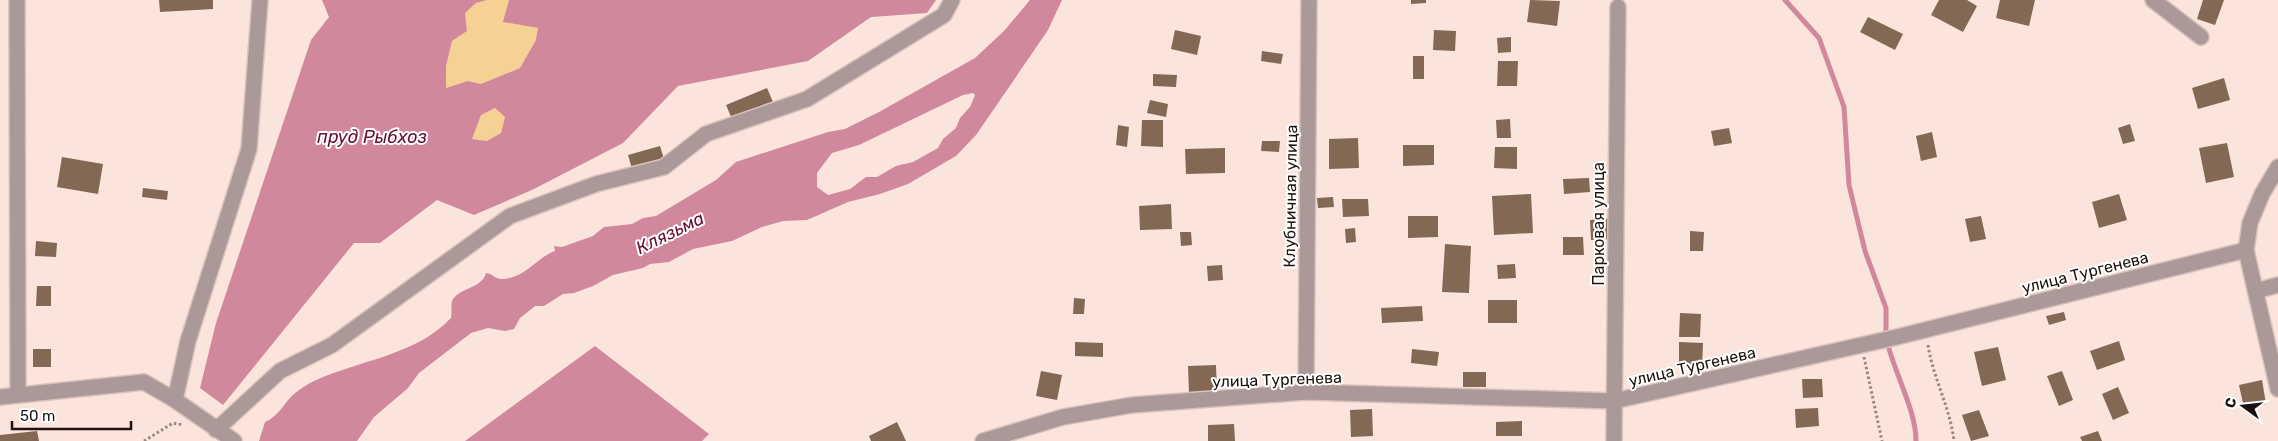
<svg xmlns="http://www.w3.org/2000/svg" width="2278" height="441" font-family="Rubik,sans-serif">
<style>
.green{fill:#f5d193}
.water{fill:#d1879c;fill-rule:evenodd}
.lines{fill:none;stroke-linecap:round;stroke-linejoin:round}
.stream{stroke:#d1879c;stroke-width:5}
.building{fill:#836853}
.minor-casing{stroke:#d8c2bb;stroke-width:18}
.path{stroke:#998781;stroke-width:3;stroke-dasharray:2.5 2.5;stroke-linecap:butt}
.minor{stroke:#aa9998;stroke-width:15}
.labels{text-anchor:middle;stroke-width:4;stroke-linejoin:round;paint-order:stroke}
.street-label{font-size:16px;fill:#1f120e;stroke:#fff}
.water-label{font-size:18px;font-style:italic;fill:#670f35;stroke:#fff}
</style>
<rect width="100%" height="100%" fill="#fbe4dc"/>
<g class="green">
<path d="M487 0H509L504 22 539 28 537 40 520 68 481 84 468 81 446 88V66L452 41 467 31 465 13 476 3Z"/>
<path d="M495 108 505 117 501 133 487 141 472 139 481 115Z"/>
</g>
<g class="water">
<path d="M322 0H487L476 3 465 13 467 31 452 41 446 66V88L468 81 481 84 520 68 536 40 538 28 503 22 509 0H936L927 13 871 17 808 61 678 86 623 143 532 190 474 215 437 200 380 243H354L223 405 200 388 216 323 311 40 329 17ZM495 108 505 117 501 133 487 141 472 139 481 115Z"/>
<path d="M1030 0H1062L1048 30 1007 90 976 135 956 156 908 184 880 194 848 202 807 220 783 221 762 227 732 241 693 249 669 262 650 264 643 268 613 275 593 286 574 293 563 294 544 306H535L520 318 514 329 505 331 488 328 471 333 419 373 408 388 374 417 357 441H259L265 422C279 416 284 403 294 394 300 389 308 384 314 381 359 360 415 356 451 318 452 313 451 304 452 301 459 287 482 289 486 273 493 274 496 280 504 279 528 276 536 258 555 251L554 246 562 247 593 236 604 227 632 224 643 218 656 216 716 180 736 162 828 132 845 129 879 112 975 58 1004 31ZM973 93 975 95 970 107 960 118 956 128 943 139 938 148 913 162 896 166 877 177H866L850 189 828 195 817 187V173L832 153 859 145 963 95Z"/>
<path d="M595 346 709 434 702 441H465Z"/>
</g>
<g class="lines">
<g class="stream">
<path d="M1785 0 1819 38 1844 107 1849 185 1865 251 1886 308V331"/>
<path d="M1888 345C1896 376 1916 411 1916 441"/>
</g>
</g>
<g class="building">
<path d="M159 0H213V9L160 12Z"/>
<path d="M1411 0H1426V3L1411 4Z"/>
<path d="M1530 0 1560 1 1557 26 1527 22Z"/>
<path d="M1939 0H1967L1977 6 1963 32 1931 15Z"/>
<path d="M2000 0H2035L2029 26 1996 18Z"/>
<path d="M2203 0H2224L2215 25 2197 19Z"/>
<path d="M1868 17 1903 34 1895 50 1860 32Z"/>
<path d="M1175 30 1201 36 1197 55 1171 49Z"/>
<path d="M1434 30 1456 31 1455 51 1433 50Z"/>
<path d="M1511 37V52L1498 53 1497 38Z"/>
<path d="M1262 51 1283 54 1281 64 1261 61Z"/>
<rect x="1413" y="56" width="11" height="23"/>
<path d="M1498 61H1518L1517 86H1497Z"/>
<path d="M1153 74 1177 75 1176 87 1153 86Z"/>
<path d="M2224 78 2230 100 2198 109 2192 88Z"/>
<path d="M767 88 773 102 732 119 726 105Z"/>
<path d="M1150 100 1168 104 1166 117 1147 113Z"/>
<path d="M1510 119 1511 138H1497L1496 120Z"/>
<path d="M1142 120H1163V147L1141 146Z"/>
<path d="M2130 124 2135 141 2123 144 2118 128Z"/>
<path d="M1118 125 1129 127 1127 147 1116 145Z"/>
<path d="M1729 128 1732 143 1714 146 1711 131Z"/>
<path d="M1932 132 1937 157 1921 161 1916 136Z"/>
<path d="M1358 138 1359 168 1329 169V139Z"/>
<path d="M1262 141H1280L1279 152 1261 151Z"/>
<path d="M2227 143 2234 177 2206 183 2199 148Z"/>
<path d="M1403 145H1434V165L1403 166Z"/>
<path d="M660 146 665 162 633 172 628 155Z"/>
<path d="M1495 147H1517V169L1494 168Z"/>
<path d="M1225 148V173L1186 174 1185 149Z"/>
<path d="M62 157 103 164 98 194 57 187Z"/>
<path d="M1589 178 1590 192 1564 194 1563 179Z"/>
<path d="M143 188 168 191 167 200 142 197Z"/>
<path d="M1531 194 1533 233 1494 235 1492 196Z"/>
<path d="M2119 194 2127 220 2099 228 2092 202Z"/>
<path d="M1333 197 1334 207 1318 208 1317 198Z"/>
<path d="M1342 199H1368L1369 216 1343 217Z"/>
<path d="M1171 204 1172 229 1140 230 1139 206Z"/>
<path d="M1408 216H1438V237L1408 238Z"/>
<path d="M1981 216 1986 239 1970 242 1965 219Z"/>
<path d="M1609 219V239L1591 240 1590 220Z"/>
<path d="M1355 228 1356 242 1346 243 1345 229Z"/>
<path d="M1690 231 1704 232 1703 251H1690Z"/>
<path d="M1180 232H1191L1192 245 1181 246Z"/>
<path d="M1563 237H1583L1584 255H1563Z"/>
<path d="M36 241 57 243 56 257 35 256Z"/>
<path d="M1445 244 1471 246 1469 293 1442 292Z"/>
<path d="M1515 264 1516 278 1498 279 1497 265Z"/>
<path d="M1222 265 1223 280 1208 281 1207 266Z"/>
<path d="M37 286H51V306H36Z"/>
<path d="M1074 298 1085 299 1084 314H1073Z"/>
<rect x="1488" y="300" width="29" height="23"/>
<path d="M1422 306 1423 321 1382 323 1381 308Z"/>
<path d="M2064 312 2066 320 2049 325 2046 316Z"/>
<path d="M1680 313 1701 314 1700 337H1679Z"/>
<path d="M2119 341 2125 360 2097 370 2090 351Z"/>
<path d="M1075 342 1103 343V357L1075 356Z"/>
<path d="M1679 342 1703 343 1702 367 1679 366Z"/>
<path d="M1998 347 2006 380 1982 386 1974 352Z"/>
<rect x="33" y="349" width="18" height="18"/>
<path d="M1412 349 1439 352 1437 366 1411 363Z"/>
<path d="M1216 365 1217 392 1189 393 1188 366Z"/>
<path d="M1041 371 1062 375 1057 400 1036 396Z"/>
<path d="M2062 371 2073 400 2059 406 2047 376Z"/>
<rect x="1463" y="372" width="23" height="15"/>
<path d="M1802 379H1822L1823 397 1803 398Z"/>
<path d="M2262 380 2266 404 2244 408 2239 385Z"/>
<path d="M2118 387 2129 413 2113 420 2102 394Z"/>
<path d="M1818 408 1819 426 1796 428 1795 409Z"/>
<path d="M1372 409 1373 436 1351 437 1350 410Z"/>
<path d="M1979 410 1989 436 1971 441 1962 415Z"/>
<path d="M1522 421V436H1496V422Z"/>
<path d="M897 422 906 441H871L869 436Z"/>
<path d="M1234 424 1235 441H1208V425Z"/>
<path d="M37 431 39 441H0V435Z"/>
<path d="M2098 431 2102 441H2082L2080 437Z"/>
</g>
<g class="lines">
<defs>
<g id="minor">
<path d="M17 0 18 394"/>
<path d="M2153 0 2201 37"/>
<path d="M2278 167 2262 194 2250 223 2246 250 2278 389"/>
<path d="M2256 291 2278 285"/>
<path d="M1306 392 1309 0"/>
<path d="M0 397 144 382 175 400 234 441"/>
<path d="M175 400 188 341 249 149 260 0"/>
<path d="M216 430 280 371 332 345 510 216 596 184 664 167 706 134 807 99 944 15 952 0"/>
<path d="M983 441 1063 417 1132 405 1306 392 1614 401 1897 337 2246 250"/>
<path d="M1614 441 1618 7"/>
</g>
</defs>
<use href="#minor" class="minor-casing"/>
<g class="path">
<path d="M1928 345C1933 378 1950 407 1954 441"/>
<path d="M1864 357 1882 441"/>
<path d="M144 441 173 423 183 425"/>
</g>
<use href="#minor" class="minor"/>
</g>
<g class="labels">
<g class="street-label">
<text transform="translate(1290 196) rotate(-89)" y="6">Клубничная улица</text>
<text transform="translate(1598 224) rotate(-90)" y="6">Парковая улица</text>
<text transform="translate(2085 272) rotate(-14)" y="6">улица Тургенева</text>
<text transform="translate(1692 366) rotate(-13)" y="6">улица Тургенева</text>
<text transform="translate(1277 379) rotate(-2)" y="6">улица Тургенева</text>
</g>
<g class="water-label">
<text x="372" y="143">пруд Рыбхоз</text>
<text transform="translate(670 233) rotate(-26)" y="6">Клязьма</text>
</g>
</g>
<g transform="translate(2243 406) rotate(285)" stroke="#ffffff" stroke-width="4" paint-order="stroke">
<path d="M0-4L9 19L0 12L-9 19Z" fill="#1f120e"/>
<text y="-8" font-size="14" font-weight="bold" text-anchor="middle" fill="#1f120e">С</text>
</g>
<path d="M12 421v8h119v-8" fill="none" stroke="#1f120e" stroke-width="2.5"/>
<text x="20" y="421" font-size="15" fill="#1f120e" stroke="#ffffff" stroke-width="4" paint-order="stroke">50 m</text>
</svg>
